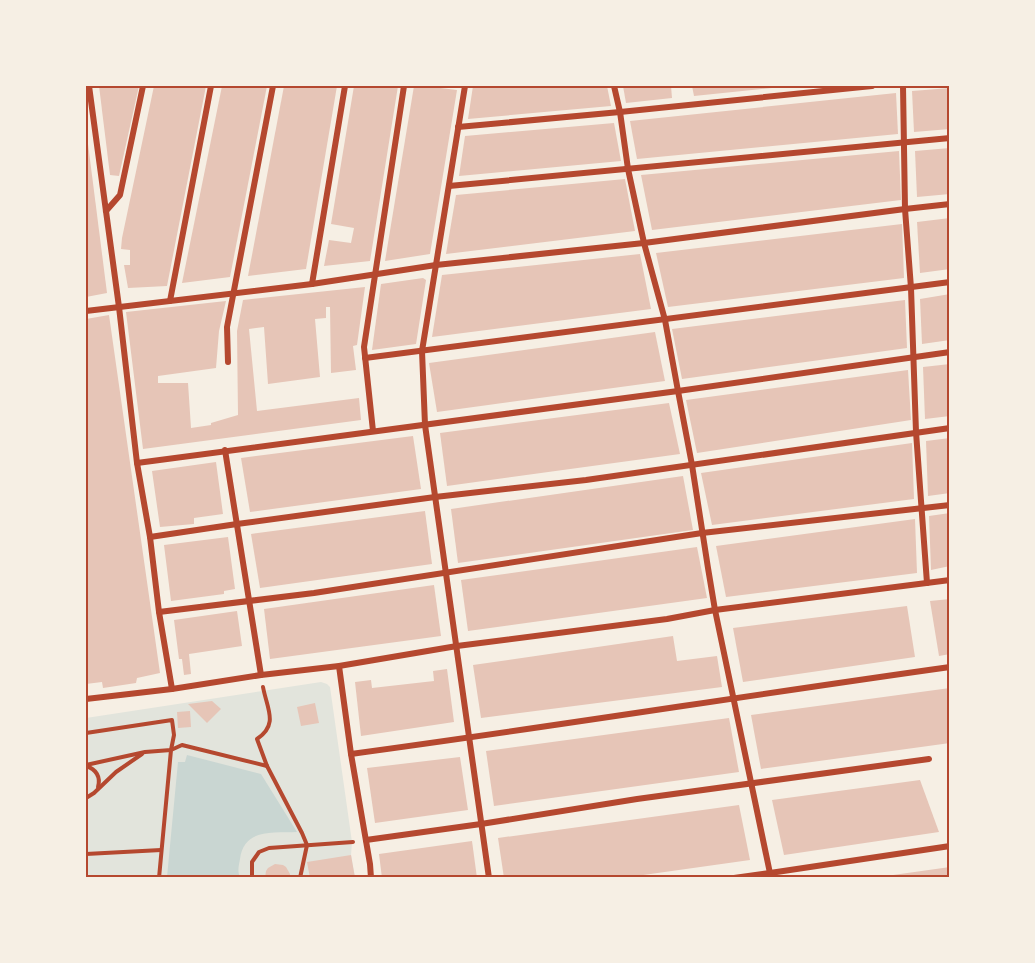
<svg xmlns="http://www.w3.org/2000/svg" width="1035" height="963" font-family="Montserrat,sans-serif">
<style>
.green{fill:#e2e4dc}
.water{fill:#c9d6d2}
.building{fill:#e6c5b7}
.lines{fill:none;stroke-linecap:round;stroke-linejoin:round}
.path{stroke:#b5482f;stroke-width:4}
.minor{stroke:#b5482f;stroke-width:6}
.neatline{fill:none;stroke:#b5482f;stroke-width:2}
</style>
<rect width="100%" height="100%" fill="#f6efe4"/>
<path class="green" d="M321 682 327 684 330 687 352 842 351 855 355 877H86V718Z"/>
<path class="water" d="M187 755 261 774 297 832C273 833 244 828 240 859 239 865 237 871 240 877H167L178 762H185Z"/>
<g class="building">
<path d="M99 86H139L119 176 110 175Z"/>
<path d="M154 86H206L167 286 128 288 124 265H130V250L121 249 122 238Z"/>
<path d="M222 86H267L230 277 182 283Z"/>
<path d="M284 86H337L306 269 248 276Z"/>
<path d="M354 86H398L370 261 324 266 329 240 351 243 354 228 331 224Z"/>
<path d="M414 86H424L457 90 430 254 385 261Z"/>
<path d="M473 86H607L611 106 468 119Z"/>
<path d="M623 86H671L672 98 626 103Z"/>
<path d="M692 86H782V87L694 96Z"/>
<path d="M950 88V129L914 132 912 91Z"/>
<path d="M896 93 898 134 637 159 630 121Z"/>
<path d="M614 123 621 161 459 176 465 136Z"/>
<path d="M86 136H87L107 293 86 297Z"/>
<path d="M950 148V194L917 197 915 151Z"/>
<path d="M899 151 901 200 652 230 641 175Z"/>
<path d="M625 179 635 231 446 254 456 195Z"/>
<path d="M950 218V269L920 273 917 222Z"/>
<path d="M902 224 904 278 668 307 656 253Z"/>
<path d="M640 254 651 309 432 337 442 275Z"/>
<path d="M423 278 426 280 416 344 372 350 381 284Z"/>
<path d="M365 287 357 345 353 346 356 370 331 373 330 307H326V318L315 319 320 377 268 384 264 327 249 329 257 411 359 398 361 420 143 449 126 312 226 301 219 331 216 368 158 376V383H188L191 428 211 425V423L238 415 237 331 243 300Z"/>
<path d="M950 294V340L922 344 920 299Z"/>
<path d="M905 300 907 348 682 379 672 329Z"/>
<path d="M109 315 160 673 137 678 136 683 103 688 102 682 86 684V319Z"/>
<path d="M655 332 665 381 437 412 429 363Z"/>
<path d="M950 364V416L925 419 923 367Z"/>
<path d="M908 370 911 420 697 453 686 400Z"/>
<path d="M669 403 680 454 447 486 440 433Z"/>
<path d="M413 436 421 489 250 512 241 458Z"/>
<path d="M950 438V493L928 496 926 441Z"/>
<path d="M912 443 914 499 712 525 701 473Z"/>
<path d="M216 462 223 514 194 518V524L160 527 152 471Z"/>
<path d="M683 476 693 530 458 563 451 509Z"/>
<path d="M425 511 432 564 260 588 251 534Z"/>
<path d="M950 513V566L931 570 929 516Z"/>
<path d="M915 519 917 573 726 597 716 546Z"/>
<path d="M228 537 235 589 224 591V594L171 601 164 545Z"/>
<path d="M697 547 707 598 468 631 461 580Z"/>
<path d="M434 585 441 636 270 659 264 609Z"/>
<path d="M950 599V654L939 656 930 601Z"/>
<path d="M907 606 915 657 743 682 733 628Z"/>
<path d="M237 611 242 646 189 654 191 674 184 675 182 659H179L174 620Z"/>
<path d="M673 636 677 661 717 656 722 687 481 718 473 665Z"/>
<path d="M447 669 454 722 361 736 355 682 371 680 372 688 434 681 433 671Z"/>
<path d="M950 688V743L761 769 751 715Z"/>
<path d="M212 701 221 709 207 723 188 704Z"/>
<path d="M315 703 319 723 301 726 297 707Z"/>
<path d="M190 711 191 727 178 728 177 712Z"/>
<path d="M729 718 739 772 494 806 486 751Z"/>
<path d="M460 757 468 810 375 823 367 768Z"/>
<path d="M920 780 939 832 784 855 772 800Z"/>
<path d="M739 805 750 860 622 878H504L498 838Z"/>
<path d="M472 841 477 878H382L379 854Z"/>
<path d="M351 855 355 878H310L307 862Z"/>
<path d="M275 864 283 865 286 867 290 874V878H265L266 871 268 868Z"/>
<path d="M950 867V878H886V876Z"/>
</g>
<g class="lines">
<g class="path">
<path d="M263 687C267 709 279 724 257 739L267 766 302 833 307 845 300 878"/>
<path d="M86 733 172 720 174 735 171 750 145 752 86 765"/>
<path d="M86 766C96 769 101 777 98 787"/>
<path d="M86 798 94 793 116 772 142 754"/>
<path d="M86 854 161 850"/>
<path d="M159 878 171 750 182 745 267 766"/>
<path d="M252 878V862L259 852 269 848 353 842"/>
</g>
<g class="minor">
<path d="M89 86 119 307 137 463 150 537 159 612 172 689"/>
<path d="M465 86 422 351 425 425 489 878"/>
<path d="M614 86 620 112 628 169 644 243 665 320 678 391 692 465 708 568 715 610 771 878"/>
<path d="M903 86 905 209 911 288 916 432 927 583"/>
<path d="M458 127 620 112 872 86"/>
<path d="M449 186 950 138"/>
<path d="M106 211 120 195 143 86"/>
<path d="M312 284 345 86"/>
<path d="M170 301 211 86"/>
<path d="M86 311 312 284 436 265 644 243 905 209 950 204"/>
<path d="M365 358 950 282"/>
<path d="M228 362 227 327 273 86"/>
<path d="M373 431 364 347 404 86"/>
<path d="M225 450 261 675"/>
<path d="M137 463 678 391 950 352"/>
<path d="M150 537 237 524 435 497 586 480 950 428"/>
<path d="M159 612 314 593 702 533 950 505"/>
<path d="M339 666 351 754 370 864 371 878"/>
<path d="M86 699 172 689 261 675 339 666 457 646 667 619 715 610 950 580"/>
<path d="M351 754C551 727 750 695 950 667"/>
<path d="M366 840 481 824 637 799 929 759"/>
<path d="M734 878 770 873 950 846"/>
</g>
</g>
<rect width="1035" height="963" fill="none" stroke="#f6efe4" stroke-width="174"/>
<rect x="87" y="87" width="861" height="789" class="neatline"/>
</svg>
